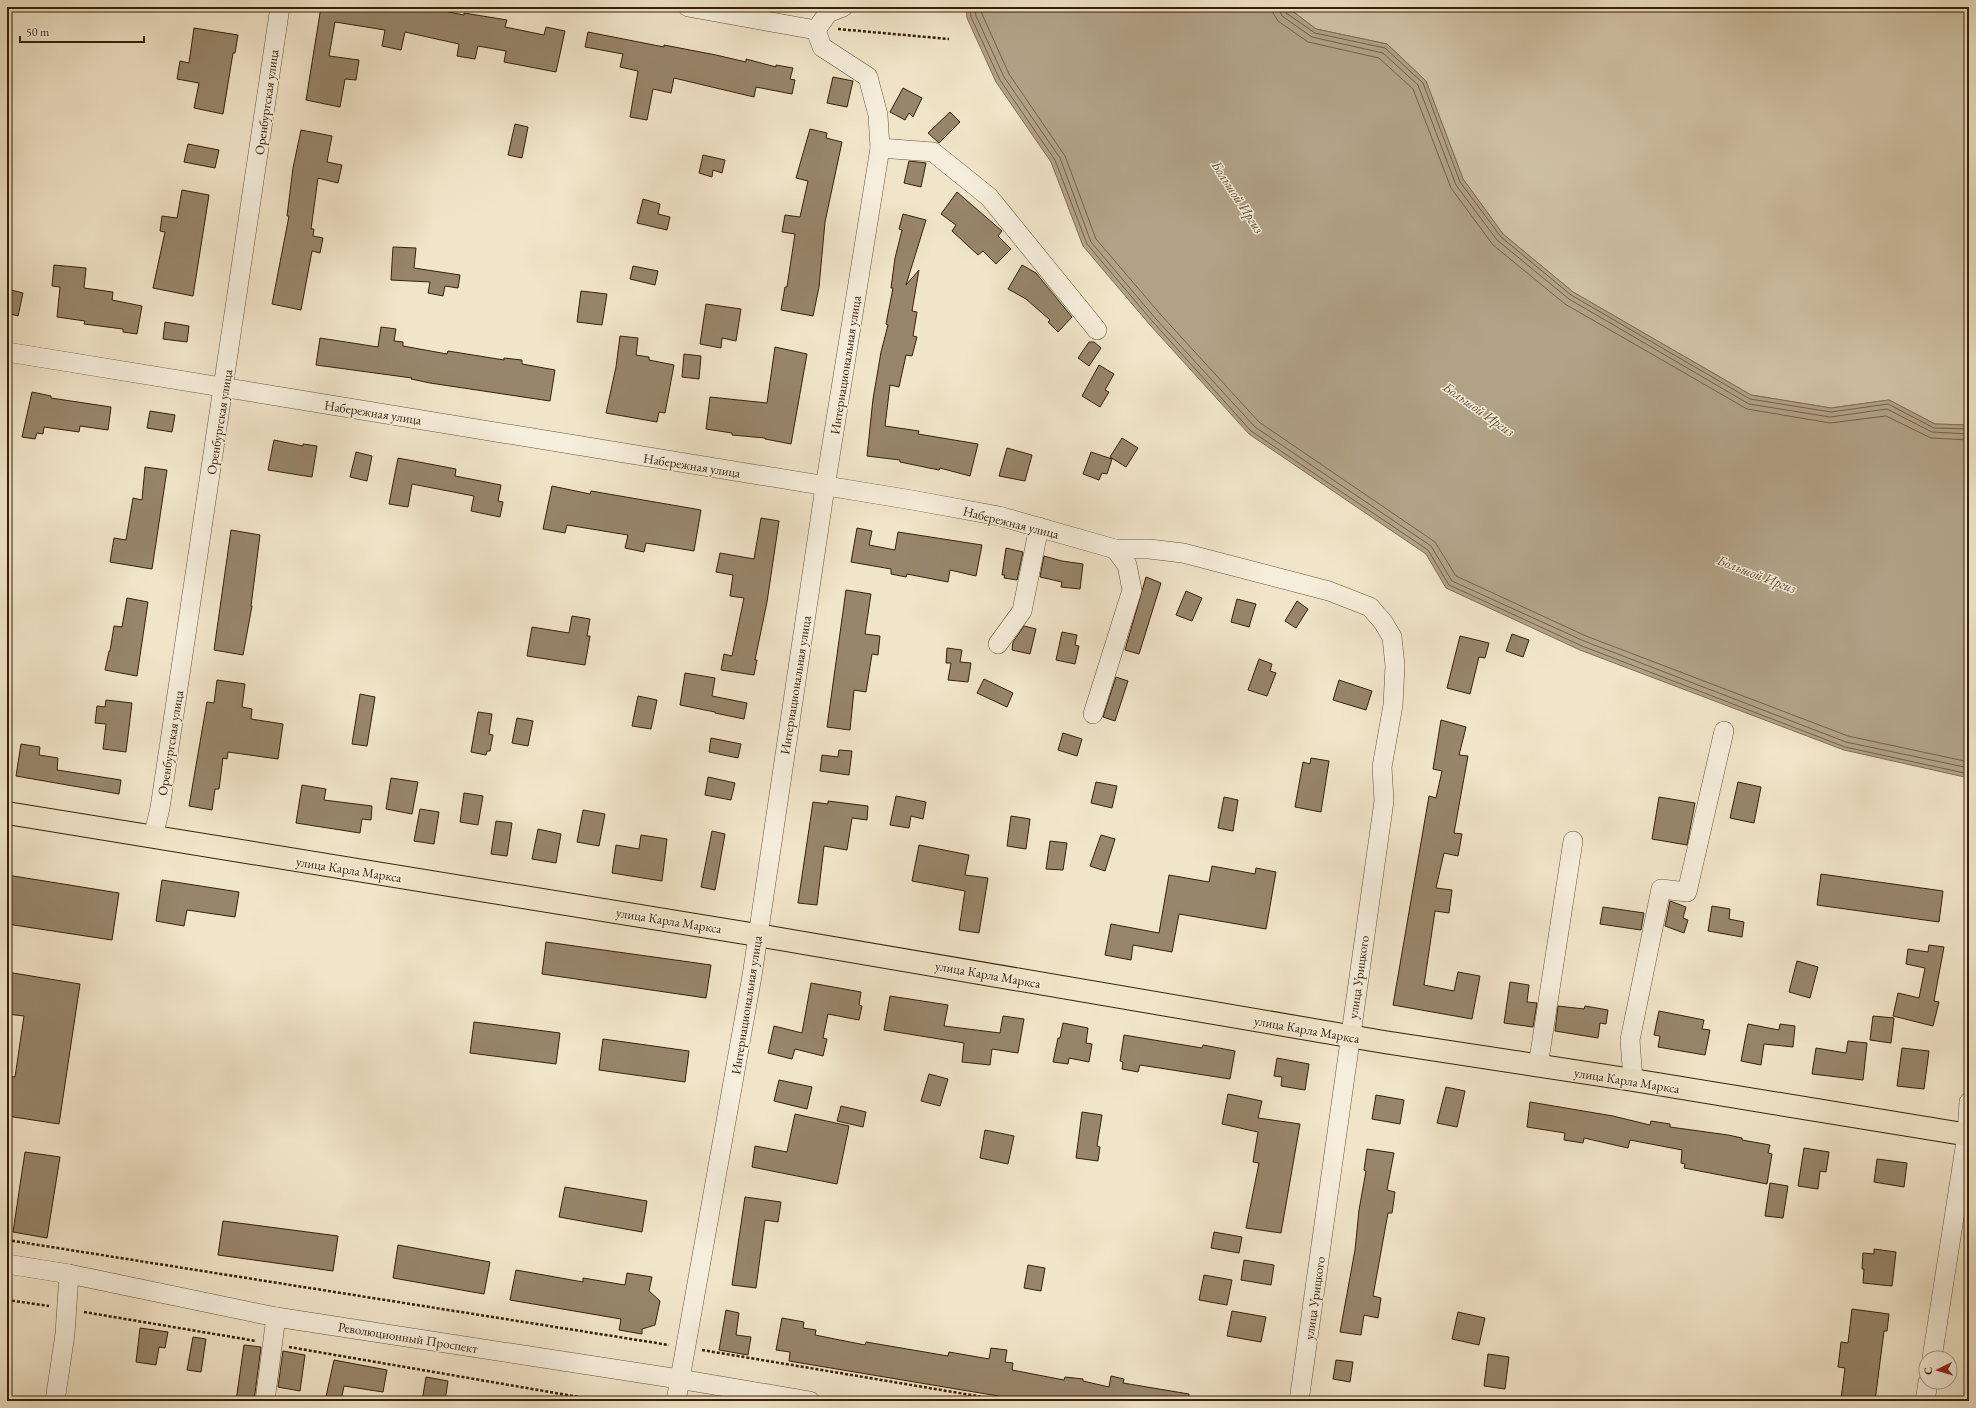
<svg xmlns="http://www.w3.org/2000/svg" width="1976" height="1408" font-family="'EB Garamond',serif">
<style>
.green{fill:#d1c4a8;stroke:#847257}
.water{fill:#b1a287;stroke:#806e53}
.lines{fill:none;stroke-linecap:round;stroke-linejoin:round}
.shore{stroke:#746146;stroke-width:1}
.building{fill:#97866b;stroke:#362006}
.minor-casing{stroke:#655137;stroke-width:20}
.major-casing{stroke:#362006;stroke-width:24}
.path{stroke:#362006;stroke-width:2.5;stroke-dasharray:3 2;stroke-linecap:butt}
.minor{stroke:#f6eedc;stroke-width:19}
.major{stroke:#f1e5c9;stroke-width:22}
.labels{text-anchor:middle;stroke-width:3;stroke-linejoin:round;paint-order:stroke}
.street-label{font-size:13px;fill:#362006;stroke:#f6eedc}
.water-label{font-size:14px;font-style:italic;fill:#614e33;stroke:#f6eedc}
</style>
<rect width="100%" height="100%" fill="#f1e5c9"/>
<filter id="stains"><feTurbulence type="fractalNoise" baseFrequency=".005" numOctaves="4"/><feColorMatrix values="0 0 0 0 .2 0 0 0 0 .09 0 0 0 0 .02 0 0 0 .5 -.17"/></filter>
<radialGradient id="worn" r=".72"><stop offset=".6" stop-color="#630" stop-opacity="0"/><stop offset="1" stop-color="#630" stop-opacity=".3"/></radialGradient>
<path class="green" d="M1287 7H1969V425L1935 424 1889 400 1831 408 1751 395 1573 292 1503 234 1463 179 1426 81 1387 44 1316 29Z"/>
<path class="water" d="M966 7H1287L1316 29 1387 44 1426 81 1463 179 1503 234 1573 292 1751 395 1831 408 1889 400 1935 424 1969 425V778L1844 750 1580 650 1446 588 1426 554 1249 434 1150 325 1083 246 1051 162 996 82 967 18Z"/>
<g class="lines">
<g class="shore">
<path d="M970 7 971 17 1000 80 1055 160 1087 244 1153 322 1251 431 1428 550 1449 585 1582 646 1845 747 1969 774"/>
<path d="M975 7 976 16 1004 77 1060 158 1091 242 1156 319 1255 427 1431 546 1452 581 1584 641 1846 742 1969 768"/>
<path d="M981 7 982 14 1009 74 1065 156 1096 239 1161 315 1259 422 1435 542 1456 576 1586 636 1848 736 1969 762"/>
<path d="M1272 7 1273 13 1278 21 1308 42 1379 58 1413 89 1451 188 1493 245 1565 304 1747 409 1830 423 1886 416 1931 438 1969 440"/>
<path d="M1278 7 1282 16 1312 37 1383 53 1418 85 1456 185 1497 240 1569 299 1749 404 1830 417 1887 409 1932 432 1969 434"/>
<path d="M1283 7 1286 13 1315 33 1385 48 1423 83 1460 182 1501 237 1571 295 1750 399 1831 412 1888 404 1934 428 1969 429"/>
</g>
</g>
<g class="building">
<path d="M321 7H425L464 15V13L507 20 505 27 544 35 546 27 565 31 556 72 504 62 506 51 478 46 475 59 457 56 459 44 405 32 401 50 382 46 385 30 335 22 329 56 359 60 356 80 345 79 340 107 306 100Z"/>
<path d="M194 28 238 35 235 53H233L223 114 194 108 199 83 177 79 180 61 189 63Z"/>
<path d="M588 32 664 47V45L716 55 746 62V59L776 67V65L793 68 790 79 795 80 792 94 756 87 754 97 674 78 671 93 653 89 647 120 630 117 638 71 620 67 623 54 585 47Z"/>
<path d="M833 77 853 81 847 107 827 103Z"/>
<path d="M903 88 922 98 913 117 909 113 905 120 890 112Z"/>
<path d="M950 112 960 122 939 143 928 133Z"/>
<path d="M515 124 528 127 522 158 508 155Z"/>
<path d="M810 129 827 133 826 138 842 142 825 222 819 287 813 316 781 310 785 287H787L795 234 782 232 785 215 800 217 808 181 796 178Z"/>
<path d="M301 130 332 136 327 162 342 165 338 183 318 178 311 229H314L313 236 323 238 320 253 312 251 301 310 272 304 289 216H287L293 168Z"/>
<path d="M188 144 219 150 215 168 184 162Z"/>
<path d="M703 155 725 160 722 173 713 170 712 177 699 173Z"/>
<path d="M909 161 926 163 921 187 904 183Z"/>
<path d="M182 190 209 195 193 296 153 288 165 232 160 231 162 216 177 218Z"/>
<path d="M957 192 1002 231 998 236 1011 249 996 264 983 251 978 255 952 231 956 225 941 214Z"/>
<path d="M643 199 660 204 658 214 670 217 667 230 637 223Z"/>
<path d="M903 214 926 220 906 285 919 270 912 311 917 312 913 336 917 337 912 356 906 355 899 387 890 385 885 426 919 431 918 434 978 444 970 476 940 468 939 470 900 462V460L867 456 873 399 881 352 888 325 886 324 893 288H891L895 258 902 230 899 229Z"/>
<path d="M393 247 416 248 414 268 460 275 458 288 445 286 443 296 428 293 430 282 391 280Z"/>
<path d="M54 265 86 268 84 288 113 292 112 300 142 306 137 334 123 332V329L84 324 85 321 57 317 60 287 52 286Z"/>
<path d="M1022 265 1036 273 1072 317 1058 332 1048 322 1050 320 1026 299 1008 289Z"/>
<path d="M633 266 658 271 655 285 630 279Z"/>
<path d="M7 289 23 293 18 316 7 313Z"/>
<path d="M581 291 607 294 602 325 577 322Z"/>
<path d="M706 304 741 309 736 341 722 338 721 348 700 344Z"/>
<path d="M165 322 189 326 187 342 163 339Z"/>
<path d="M381 327 396 329 394 341 403 342V346L447 354 448 351 504 360V358L522 360V364L555 370 550 401 430 383 411 379 412 378 316 365 320 338 378 347Z"/>
<path d="M620 336 638 338 636 355 649 357V360L674 365 665 413 659 412 657 422 606 413 616 367Z"/>
<path d="M1089 342H1094L1101 348 1089 366 1078 358Z"/>
<path d="M775 347 807 354 791 444 765 439V438L732 435V433L706 429 710 397 767 403Z"/>
<path d="M684 354 701 356 699 379 682 377Z"/>
<path d="M1099 365 1114 374 1105 390 1109 392 1100 407 1082 396Z"/>
<path d="M32 392 51 396V398L111 407 108 430 80 426 79 432 44 427 43 434 37 433 35 439 22 437Z"/>
<path d="M150 411 175 415 172 432 147 428Z"/>
<path d="M1122 438 1138 448 1126 467 1110 457Z"/>
<path d="M274 440 303 446V444L317 446 312 477 268 470Z"/>
<path d="M1007 448 1032 455 1025 481 999 476Z"/>
<path d="M356 452 372 456 367 481 350 477Z"/>
<path d="M1091 452 1112 459 1107 474 1102 473 1099 480 1083 474Z"/>
<path d="M398 458 456 469 455 476 501 485 498 501 503 502 500 517 471 511 474 496 412 484 408 507 389 504Z"/>
<path d="M145 467 167 470 152 569 110 562 114 538 126 540 133 498 142 500Z"/>
<path d="M552 486 590 494 591 491 701 510 694 551 646 543 644 552 625 548 628 535 567 525 565 533 543 529Z"/>
<path d="M761 518 779 521 767 602 755 660H757L754 675 721 670 724 654 732 656 744 598 730 596 733 575 716 572 720 553 754 559Z"/>
<path d="M857 528 872 531 869 545 895 550 898 532 982 545 976 576 950 570 948 582 907 574 906 577 891 574V569L851 562Z"/>
<path d="M231 530 260 535 251 606H252L243 655 214 650Z"/>
<path d="M1006 548 1023 552 1017 580 1004 578 1005 575H1002Z"/>
<path d="M1044 556 1062 561 1083 564 1080 589 1061 587 1062 582 1040 577Z"/>
<path d="M1146 577 1161 583 1139 654 1125 650Z"/>
<path d="M846 590 871 594 865 634 880 636 878 655 872 654 866 692 854 690 850 730 827 727Z"/>
<path d="M1186 591 1202 598 1192 621 1176 615Z"/>
<path d="M127 598 148 602 137 676 105 670 109 651H110L114 626 122 627Z"/>
<path d="M1237 599 1256 604 1249 627 1231 622Z"/>
<path d="M1297 601 1308 609 1296 628 1285 621Z"/>
<path d="M572 616 590 619 587 636H590L585 665 527 656 532 627 569 633Z"/>
<path d="M1024 626 1036 629 1030 654 1012 650 1013 642Z"/>
<path d="M1062 632 1077 635 1075 645 1079 646 1075 664 1056 660Z"/>
<path d="M1512 634 1529 640 1523 657 1506 651Z"/>
<path d="M1460 636 1489 643 1485 658 1479 657 1470 694 1447 688Z"/>
<path d="M947 648 962 650 960 662 971 663 968 682 948 680 951 663H946Z"/>
<path d="M1259 659 1272 664 1270 671 1276 673 1267 696 1248 690Z"/>
<path d="M685 673 715 678 712 696 747 703 744 719 715 713V712L680 705Z"/>
<path d="M1116 677 1128 681 1115 721 1103 717Z"/>
<path d="M984 679 1013 693 1007 707 977 693Z"/>
<path d="M217 680 245 684 242 707 252 709 251 719 283 724 278 759 228 752 227 759 223 758 219 789H215L212 810 189 806 207 702 214 703Z"/>
<path d="M1339 680 1372 691 1366 710 1333 700Z"/>
<path d="M360 694 375 697 367 746 352 744Z"/>
<path d="M638 696 657 700 651 729 632 726Z"/>
<path d="M106 700 132 703 126 752 103 749 106 724 95 723 97 706 105 707Z"/>
<path d="M478 712 492 714 489 734 493 735 490 751H487L486 755 471 752Z"/>
<path d="M517 718 533 721 528 746 512 743Z"/>
<path d="M1441 720 1466 727 1459 755 1468 756 1454 833 1462 834 1458 856 1444 853 1436 888 1452 890 1449 913 1435 911 1424 985 1454 991 1458 972 1480 976 1472 1019 1393 1005 1429 796 1436 798 1442 771 1433 769Z"/>
<path d="M1063 733 1082 739 1077 756 1058 750Z"/>
<path d="M711 738 741 744 738 758 709 752Z"/>
<path d="M21 744 40 747 39 755 58 758 57 770 121 780 119 794 16 776Z"/>
<path d="M839 750 852 751 849 775 820 771 822 755 838 757Z"/>
<path d="M1311 758 1329 761 1321 812 1295 807 1303 762 1310 764Z"/>
<path d="M708 777 735 783 731 800 705 795Z"/>
<path d="M391 778 418 782 412 814 386 809Z"/>
<path d="M1096 782 1117 786 1112 808 1091 803Z"/>
<path d="M1738 782 1761 787 1754 823 1730 818Z"/>
<path d="M302 785 326 789 324 800 372 806 371 820 362 819 360 833 296 823Z"/>
<path d="M464 793 483 796 478 825 460 822Z"/>
<path d="M896 796 926 802 923 819 911 816 909 828 890 825Z"/>
<path d="M1224 797 1238 800 1233 831 1218 828Z"/>
<path d="M1659 797 1695 803 1687 845 1652 839Z"/>
<path d="M828 801 868 806 867 820 852 818 847 850 824 846 817 905 798 903 813 802 828 804Z"/>
<path d="M420 809 439 812 434 844 414 841Z"/>
<path d="M583 810 605 814 599 846 577 842Z"/>
<path d="M1011 816 1030 819 1026 849 1007 846Z"/>
<path d="M496 821 512 823 507 856 491 854Z"/>
<path d="M538 829 561 834 556 863 532 859Z"/>
<path d="M712 831 725 834 715 890 701 887Z"/>
<path d="M641 835 667 839 662 881 612 873 616 845 639 849Z"/>
<path d="M1101 835 1115 839 1105 871 1090 866Z"/>
<path d="M1050 841 1067 843 1063 870 1046 869Z"/>
<path d="M919 845 969 855 965 875 988 878 979 933 959 930 965 891 912 881Z"/>
<path d="M1212 866 1255 874 1256 868 1276 872 1266 929 1179 914 1172 952 1133 945 1131 960 1105 955 1111 924 1159 933 1169 875 1209 882Z"/>
<path d="M1821 874 1943 891 1939 922 1817 905Z"/>
<path d="M7 875 119 893 112 940 7 924Z"/>
<path d="M162 880 239 892 235 917 187 910 184 926 156 921Z"/>
<path d="M1670 901 1686 907 1683 918 1688 920 1684 933 1665 926Z"/>
<path d="M1712 906 1730 909 1729 919 1744 922 1742 937 1708 931Z"/>
<path d="M1603 907 1644 913 1641 930 1600 924Z"/>
<path d="M546 942 711 965 706 998 542 974Z"/>
<path d="M1929 945 1944 947 1934 1001 1939 1002 1933 1026 1893 1016 1898 993 1919 998 1925 968 1906 964 1908 949 1928 952Z"/>
<path d="M1797 961 1818 967 1810 998 1789 992Z"/>
<path d="M7 972 80 984 59 1124 7 1116V1076L15 1077 24 1016 7 1014Z"/>
<path d="M1510 982 1529 985 1527 1002 1537 1003 1533 1027 1504 1023Z"/>
<path d="M811 983 861 992 859 1005 862 1006 859 1020 828 1014 823 1038 827 1039 823 1056 795 1049 792 1059 768 1053 774 1026 802 1033Z"/>
<path d="M890 996 948 1005 944 1026 1000 1033 1003 1016 1024 1019 1018 1053 992 1049 990 1065 962 1062 964 1043 884 1030Z"/>
<path d="M1558 1006 1584 1009 1585 1006 1608 1010 1606 1024 1600 1023 1598 1038 1555 1031Z"/>
<path d="M1659 1011 1704 1020 1702 1029 1710 1030 1705 1055 1658 1047 1660 1036 1654 1035Z"/>
<path d="M1873 1016 1894 1018 1891 1043 1870 1040Z"/>
<path d="M474 1022 560 1033 556 1064 470 1053Z"/>
<path d="M1063 1023 1088 1028 1086 1043 1092 1044 1089 1062 1069 1058 1068 1064 1053 1062 1058 1038H1060Z"/>
<path d="M1748 1024 1779 1030 1780 1024 1795 1026 1793 1047 1764 1044 1761 1065 1741 1061Z"/>
<path d="M1124 1035 1202 1048 1203 1045 1235 1051 1230 1079 1140 1065 1138 1072 1122 1069 1123 1062 1120 1061Z"/>
<path d="M603 1039 689 1051 685 1082 599 1070Z"/>
<path d="M1848 1041 1867 1043 1863 1080 1812 1074 1816 1048 1846 1053Z"/>
<path d="M1902 1048 1929 1051 1924 1089 1897 1086Z"/>
<path d="M1277 1058 1309 1064 1305 1090 1281 1086 1282 1077 1274 1076Z"/>
<path d="M929 1074 948 1079 940 1106 921 1101Z"/>
<path d="M779 1080 812 1087 807 1109 774 1101Z"/>
<path d="M1446 1087 1465 1091 1457 1127 1437 1123Z"/>
<path d="M1228 1094 1262 1101 1258 1118 1300 1124 1281 1233 1246 1228 1259 1163 1253 1162 1258 1132 1222 1124Z"/>
<path d="M1376 1095 1404 1100 1400 1124 1372 1119Z"/>
<path d="M1530 1102 1613 1116 1650 1125 1651 1121 1670 1124V1127L1728 1135 1742 1138V1140L1770 1145 1768 1153 1772 1154 1767 1184 1684 1168 1685 1164 1681 1163 1682 1150 1630 1140 1628 1148 1584 1138 1583 1143 1564 1140 1565 1133 1527 1127Z"/>
<path d="M841 1106 866 1112 863 1127 837 1121Z"/>
<path d="M1082 1112 1102 1115 1097 1146 1100 1147 1098 1161 1076 1158Z"/>
<path d="M795 1114 849 1126 837 1184 752 1167 755 1146 787 1152Z"/>
<path d="M985 1130 1014 1136 1008 1164 980 1158Z"/>
<path d="M1804 1148 1829 1152 1826 1172 1820 1171 1818 1189 1798 1186Z"/>
<path d="M1367 1149 1394 1153 1387 1190 1395 1192 1392 1213H1388L1373 1296 1381 1298 1378 1318 1364 1315 1361 1335 1340 1332 1355 1250 1359 1210 1366 1171 1364 1170Z"/>
<path d="M25 1152 60 1157 47 1238 13 1232Z"/>
<path d="M1877 1159 1907 1163 1904 1187 1874 1182Z"/>
<path d="M1770 1183 1788 1186 1783 1218 1765 1216Z"/>
<path d="M565 1187 647 1201 642 1232 559 1217Z"/>
<path d="M745 1197 781 1202 778 1222 765 1220 756 1288 732 1285Z"/>
<path d="M223 1221 338 1236 333 1271 218 1255Z"/>
<path d="M1214 1232 1242 1237 1239 1253 1211 1248Z"/>
<path d="M398 1245 490 1262 484 1294 393 1278Z"/>
<path d="M1874 1249 1896 1252 1892 1286 1863 1283 1864 1269H1862L1863 1253 1874 1254Z"/>
<path d="M1244 1260 1274 1265 1271 1285 1241 1280Z"/>
<path d="M1028 1265 1045 1268 1041 1291 1024 1288Z"/>
<path d="M516 1270 583 1282V1278L625 1285 627 1273 652 1277 649 1291 660 1301 655 1325 642 1329V1334L619 1330 621 1319 510 1300Z"/>
<path d="M1204 1275 1232 1280 1227 1305 1199 1300Z"/>
<path d="M1852 1309 1889 1314 1887 1331H1884L1875 1401 1841 1399 1845 1368 1838 1367 1841 1342 1848 1343Z"/>
<path d="M726 1310 739 1313 736 1335 751 1337 748 1355 719 1350Z"/>
<path d="M1232 1311 1266 1317 1261 1342 1227 1336Z"/>
<path d="M1458 1312 1485 1318 1479 1345 1452 1339Z"/>
<path d="M782 1318 804 1322 803 1328 816 1330 815 1335 865 1345 866 1342 948 1356 949 1352 989 1359 991 1348 1007 1350 1005 1362 1013 1363 1012 1370 1064 1380 1065 1377 1083 1379V1381L1109 1387 1111 1376 1124 1379 1123 1383 1189 1394V1401H1028L789 1361 790 1352 776 1350Z"/>
<path d="M140 1328 168 1332 165 1348 159 1347 156 1365 136 1362Z"/>
<path d="M193 1337 206 1339 201 1372 187 1370Z"/>
<path d="M244 1345 261 1347 254 1401H236Z"/>
<path d="M283 1351 305 1355 300 1391 278 1387Z"/>
<path d="M1488 1354 1509 1357 1505 1389 1484 1386Z"/>
<path d="M334 1360 387 1370 383 1392 344 1386 341 1401H325Z"/>
<path d="M1336 1360 1353 1362 1350 1382 1333 1379Z"/>
<path d="M426 1377 448 1381 445 1401H422Z"/>
</g>
<g class="lines">
<defs>
<g id="minor">
<path d="M688 7 816 30"/>
<path d="M880 148 933 152 989 197 1097 330"/>
<path d="M7 352 912 500 999 516 1115 549H1149L1183 553 1329 591 1370 607 1383 622 1392 637 1395 666 1393 705 1382 767 1384 801 1299 1401"/>
<path d="M998 644 1022 611 1039 527"/>
<path d="M1093 714 1132 590 1127 565 1115 549"/>
<path d="M153 837 160 808 280 7"/>
<path d="M1538 1066 1573 841"/>
<path d="M1633 1080 1630 1040 1661 889 1687 892 1724 731"/>
<path d="M7 1264 69 1274 276 1317 679 1379 810 1401"/>
<path d="M1932 1358 1967 1135 1969 1102"/>
<path d="M55 1401 65 1334 69 1274"/>
<path d="M265 1401 276 1317"/>
<path d="M676 1401 752 976 825 487 880 148 878 115 868 77 822 47 816 30 828 13 843 7"/>
<path d="M1925 1401 1928 1382"/>
</g>
<path id="major" d="M7 813 757 935 1384 1042 1633 1080 1969 1135"/>
</defs>
<use href="#minor" class="minor-casing"/>
<use href="#major" class="major-casing"/>
<g class="path">
<path d="M838 29 949 39"/>
<path d="M7 1240 669 1345"/>
<path d="M7 1300 49 1306"/>
<path d="M84 1312 256 1341"/>
<path d="M289 1347 602 1401"/>
<path d="M702 1350 1007 1401"/>
</g>
<use href="#minor" class="minor"/>
<use href="#major" class="major"/>
</g>
<g class="labels">
<g class="street-label">
<text transform="translate(266 102) rotate(-82)" y="5">Оренбургская улица</text>
<text transform="translate(845 365) rotate(-81)" y="5">Интернациональная улица</text>
<text transform="translate(373 412) rotate(9)" y="5">Набережная улица</text>
<text transform="translate(219 422) rotate(-81)" y="5">Оренбургская улица</text>
<text transform="translate(692 465) rotate(9)" y="5">Набережная улица</text>
<text transform="translate(1011 522) rotate(14)" y="5">Набережная улица</text>
<text transform="translate(795 685) rotate(-81)" y="5">Интернациональная улица</text>
<text transform="translate(170 743) rotate(-81)" y="5">Оренбургская улица</text>
<text transform="translate(349 869) rotate(9)" y="5">улица Карла Маркса</text>
<text transform="translate(669 920) rotate(9)" y="5">улица Карла Маркса</text>
<text transform="translate(988 974) rotate(10)" y="5">улица Карла Маркса</text>
<text transform="translate(1358 977) rotate(-82)" y="5">улица Урицкого</text>
<text transform="translate(746 1005) rotate(-81)" y="5">Интернациональная улица</text>
<text transform="translate(1307 1029) rotate(10)" y="5">улица Карла Маркса</text>
<text transform="translate(1627 1080) rotate(9)" y="5">улица Карла Маркса</text>
<text transform="translate(1314 1298) rotate(-82)" y="5">улица Урицкого</text>
<text transform="translate(408 1337) rotate(9)" y="5">Революционный Проспект</text>
</g>
<g class="water-label">
<text transform="translate(1238 197) rotate(57)" y="5">Большой Иргиз</text>
<text transform="translate(1479 409) rotate(35)" y="5">Большой Иргиз</text>
<text transform="translate(1757 574) rotate(21)" y="5">Большой Иргиз</text>
</g>
</g>
<rect width="1976" height="1408" fill="none" stroke="#f1e5c9" stroke-width="24"/>
<rect x="8" y="8" width="1960" height="1392" fill="none" stroke="#362006" stroke-width="2"/>
<rect x="12" y="12" width="1952" height="1384" fill="none" stroke="#362006"/>
<g transform="translate(1938 1370) rotate(265)"><circle r="19" fill="#f6eedc" stroke="#a99c86"/>
<path d="M0-3L7 15L0 10L-7 15Z" fill="#8f2418"/>
<text y="-6" font-size="11" font-weight="bold" text-anchor="middle" fill="#362006">С</text>
</g>
<path d="M20 36v6h124v-6" fill="none" stroke="#362006" stroke-width="2"/>
<text x="26" y="36" font-size="12" fill="#362006" stroke="#f6eedc" stroke-width="3" paint-order="stroke">50 m</text>
<rect width="100%" height="100%" filter="url(#stains)"/>
<rect width="100%" height="100%" fill="url(#worn)"/>
</svg>
